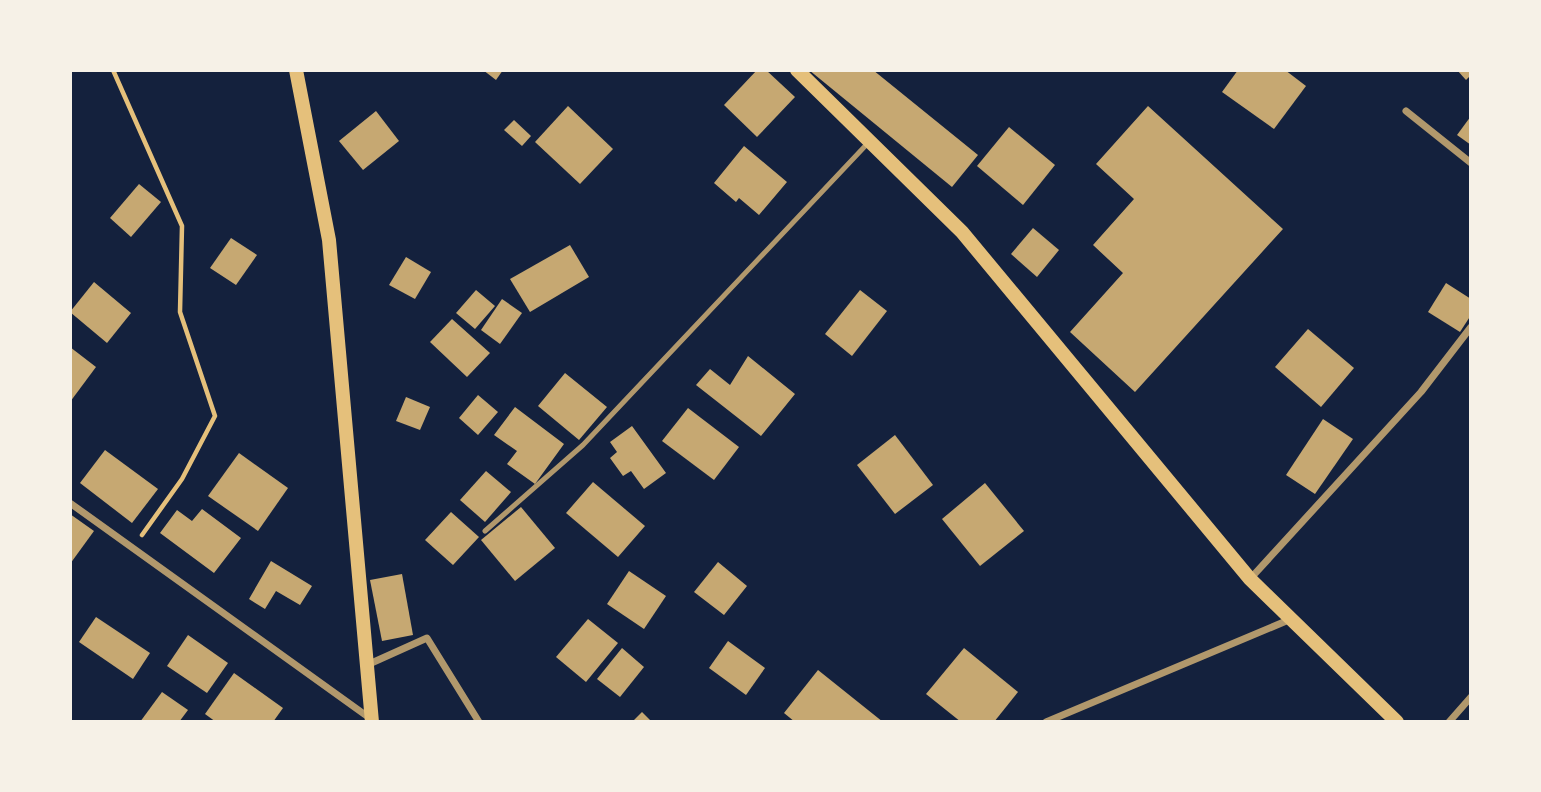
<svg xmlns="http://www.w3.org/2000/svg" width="1541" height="792" font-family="Roboto,sans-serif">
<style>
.building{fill:#c6a872}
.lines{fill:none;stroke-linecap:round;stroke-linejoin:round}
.path{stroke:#e5c07b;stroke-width:4.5}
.service{stroke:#b1986c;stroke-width:5}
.minor{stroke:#b1986c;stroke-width:7}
.secondary{stroke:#e5c07b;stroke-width:14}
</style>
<rect width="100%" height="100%" fill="#14213d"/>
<g class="building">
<path d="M483 70H503L496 80Z"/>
<path d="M757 70H766L795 97 757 137 724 105Z"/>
<path d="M809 70H873L978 155 952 187Z"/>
<path d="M1238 70H1285L1306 86 1274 129 1222 92Z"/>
<path d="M1457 70H1471V75L1466 80Z"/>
<path d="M568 106 613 149 580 184 535 142Z"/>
<path d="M1148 106 1283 229 1135 392 1070 332 1123 273 1093 245 1134 199 1096 164Z"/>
<path d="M376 111 399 141 363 170 339 141Z"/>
<path d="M1471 116V145L1457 135Z"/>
<path d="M514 120 531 136 522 146 504 130Z"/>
<path d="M1009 127 1055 165 1023 205 977 166Z"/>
<path d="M744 146 787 182 759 215 739 198 736 202 714 183Z"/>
<path d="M139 184 161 202 131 237 110 218Z"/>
<path d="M1033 228 1059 250 1037 277 1011 254Z"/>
<path d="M231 238 257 255 236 285 210 268Z"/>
<path d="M570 245 589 277 530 312 510 279Z"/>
<path d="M406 257 431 272 415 299 389 285Z"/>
<path d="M94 282 131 313 107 343 70 312Z"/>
<path d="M1446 283 1471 299V315L1460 332 1428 312Z"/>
<path d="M476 290 495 306 475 329 456 313Z"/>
<path d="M860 290 887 311 852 356 825 334Z"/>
<path d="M502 299 522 313 500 344 481 330Z"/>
<path d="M452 319 490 353 467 377 430 342Z"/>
<path d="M1308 329 1354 368 1321 407 1275 367Z"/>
<path d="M70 347 96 367 70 402Z"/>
<path d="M748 356 795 394 761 436 696 385 710 369 730 385Z"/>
<path d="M565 373 607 407 579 440 538 406Z"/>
<path d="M478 395 498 412 478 435 459 418Z"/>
<path d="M406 397 430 407 420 430 396 421Z"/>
<path d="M515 407 564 444 535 484 507 464 517 451 494 435Z"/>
<path d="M688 408 739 447 714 480 662 441Z"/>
<path d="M1323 419 1353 439 1315 494 1286 475Z"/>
<path d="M632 426 666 473 644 489 631 471 623 476 610 458 617 452 610 442Z"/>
<path d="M895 435 933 485 895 514 857 465Z"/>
<path d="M105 450 158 489 132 523 80 483Z"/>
<path d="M239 453 288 488 258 531 208 496Z"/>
<path d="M486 471 511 492 485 522 460 500Z"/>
<path d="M593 482 645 526 618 557 566 513Z"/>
<path d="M985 483 1024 531 980 566 942 519Z"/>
<path d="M521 507 555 548 515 581 481 540Z"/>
<path d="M202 509 241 538 214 573 160 533 177 510 192 521Z"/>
<path d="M451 512 479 537 453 565 425 540Z"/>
<path d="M70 514 94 531 70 564Z"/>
<path d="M271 561 312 586 300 605 276 591 265 609 249 599Z"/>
<path d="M718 562 747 586 724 615 694 592Z"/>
<path d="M629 571 666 596 644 629 607 604Z"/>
<path d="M402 574 413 635 382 641 370 580Z"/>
<path d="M96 617 150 653 133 679 79 642Z"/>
<path d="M588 619 618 643 586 682 556 657Z"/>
<path d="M188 635 228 663 207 693 167 666Z"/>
<path d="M728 641 765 668 746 695 709 668Z"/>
<path d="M622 648 644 667 620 697 597 679Z"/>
<path d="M964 648 1018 692 994 722H961L926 694Z"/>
<path d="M818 670 883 722H795L784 713Z"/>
<path d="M234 673 283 708 273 722H216L205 714Z"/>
<path d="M162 692 188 710 179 722H140Z"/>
<path d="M642 712 652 722H632Z"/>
</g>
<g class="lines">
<path class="path" d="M113 70 182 226 180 312 215 416 182 479 142 535"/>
<path class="service" d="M485 531 583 445 868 143"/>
<g class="minor">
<path d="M1406 111 1471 163"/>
<path d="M70 503 371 719"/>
<path d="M1250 579 1421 392 1471 327"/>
<path d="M367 665 427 638 479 722"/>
<path d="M1046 722 1291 619"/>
<path d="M1449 722 1471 697"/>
</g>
<g class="secondary">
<path d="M296 70 329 240 372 722"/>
<path d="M797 70 962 232 1250 579 1397 722"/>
</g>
</g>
<rect width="1541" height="792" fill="none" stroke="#f6f1e7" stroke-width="144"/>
</svg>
